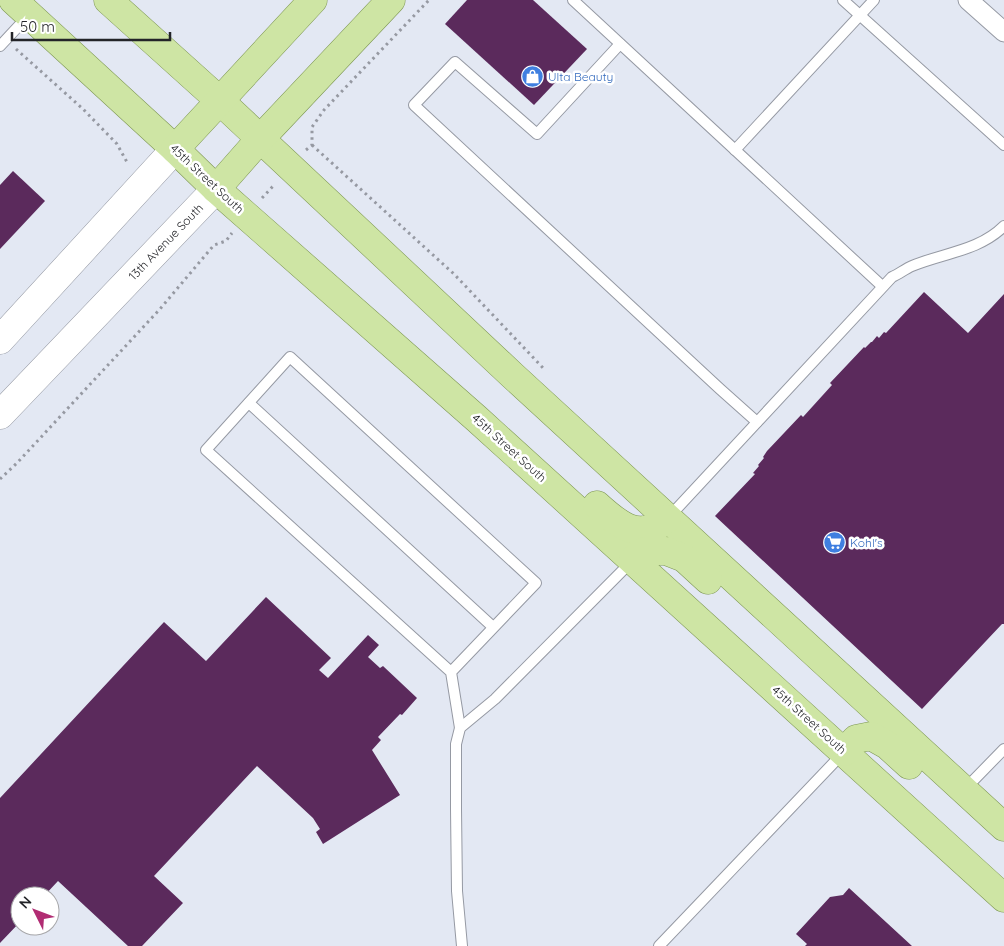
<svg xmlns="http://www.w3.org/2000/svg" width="1004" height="946" font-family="Quicksand,sans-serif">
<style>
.building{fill:#5b2a5c}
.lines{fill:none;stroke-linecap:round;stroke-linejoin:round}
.lane-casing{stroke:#9599a3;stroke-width:12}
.street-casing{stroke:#9599a3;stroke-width:21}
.secondary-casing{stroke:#9599a3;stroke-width:29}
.primary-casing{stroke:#7d9652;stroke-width:29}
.path{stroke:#9699a2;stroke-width:3;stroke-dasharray:2.5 4;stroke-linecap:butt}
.lane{stroke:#fff;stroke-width:10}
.street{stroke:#fff;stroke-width:19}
.secondary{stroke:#fff;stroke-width:28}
.primary{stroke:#cee5a4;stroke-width:28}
.labels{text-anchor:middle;stroke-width:5;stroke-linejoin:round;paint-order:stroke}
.shop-label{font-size:12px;fill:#366cbe;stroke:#fff;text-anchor:start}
.street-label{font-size:12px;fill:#232428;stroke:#fff}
</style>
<rect width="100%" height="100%" fill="#e3e8f3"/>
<g class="building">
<path d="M467 0H533L587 49 534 105 445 24Z"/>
<path d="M13 171 45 201 0 249V185Z"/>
<path d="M924 292 968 333 1004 294V624H1002L922 709 715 516 755 474 753 473 759 466 758 465 764 458 763 457 767 451 801 415 803 417 832 385 830 383 864 347 865 348 871 342H872L877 336 879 338 884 332 886 333Z"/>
<path d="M266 597 331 658 319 670 328 678 368 635 379 645 368 657 380 668 383 666 417 698 402 715 400 714 378 737 381 740 372 750 400 795 323 844 316 832 320 829 313 818 257 766 154 876 183 903 142 946H128L58 881 44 896H20V922L0 943V798L164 622 206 661Z"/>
<path d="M849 888 912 946H805L807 944 796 934 830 897 843 895Z"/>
</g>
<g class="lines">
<defs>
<g id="lane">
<path d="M573 0 882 286"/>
<path d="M843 0 1004 145"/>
<path d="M620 44 537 134 455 62 414 105 720 389 757 422"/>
<path d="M0 46 28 16"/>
<path d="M735 150 874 0"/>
<path d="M249 403 493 627"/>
<path d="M669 517 892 277C899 274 905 269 912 266 943 253 979 251 1004 226"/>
<path d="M451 672 206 450 290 357 536 583 451 672 460 728"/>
<path d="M964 790 1004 749"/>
<path d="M462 946 457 891 456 809V744L460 728 495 699 632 561"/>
<path d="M659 946 844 752"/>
</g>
<path id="street" d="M968 0 1004 32"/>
<g id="secondary">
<path d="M0 340 175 149"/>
<path d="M0 415 216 189"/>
</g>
<g id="primary">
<path d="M13 0 175 149 216 189 477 419 1004 898"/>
<path d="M108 0 219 100 512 375 1004 827"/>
<path d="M175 149 313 0"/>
<path d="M216 189 260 139 391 0"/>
<path d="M597 505C619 525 640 543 667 519"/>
<path d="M633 560 645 551H666L684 558 708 580"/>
<path d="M844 752 856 739 871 736 887 745 909 765"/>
</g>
</defs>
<use href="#lane" class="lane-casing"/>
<use href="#street" class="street-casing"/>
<use href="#secondary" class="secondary-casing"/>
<use href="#primary" class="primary-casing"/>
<g class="path">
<path d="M16 49 83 109 117 144 128 164"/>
<path d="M312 145 454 274 545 370"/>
<path d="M306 150 312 145V127L324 110 429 0"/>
<path d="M262 198 275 184"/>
<path d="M0 479 17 463 160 309 214 245 226 241 232 233"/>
</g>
<use href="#lane" class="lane"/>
<use href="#street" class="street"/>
<use href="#secondary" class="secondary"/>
<use href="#primary" class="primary"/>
</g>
<defs>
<symbol id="shop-disc" viewBox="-11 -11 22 22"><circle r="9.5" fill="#3f7fe0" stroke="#fff"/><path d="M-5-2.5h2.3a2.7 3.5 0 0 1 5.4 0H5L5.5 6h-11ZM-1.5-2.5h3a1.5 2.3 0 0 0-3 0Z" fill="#fff"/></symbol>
<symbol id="supermarket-disc" viewBox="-11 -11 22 22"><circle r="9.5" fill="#3f7fe0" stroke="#fff"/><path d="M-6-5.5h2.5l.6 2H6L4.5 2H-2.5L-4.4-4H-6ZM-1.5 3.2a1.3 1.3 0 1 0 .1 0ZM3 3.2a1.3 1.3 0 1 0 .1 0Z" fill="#fff"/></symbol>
</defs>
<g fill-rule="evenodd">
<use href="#shop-disc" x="520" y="64" width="25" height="25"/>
<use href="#supermarket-disc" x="822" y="530" width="25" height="25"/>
</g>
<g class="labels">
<g class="shop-label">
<text x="548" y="81">Ulta Beauty</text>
<text x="850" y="547">Kohl's</text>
</g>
<g class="street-label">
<text transform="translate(207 179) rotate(43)" y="4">45th Street South</text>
<text transform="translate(166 242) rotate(-46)" y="4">13th Avenue South</text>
<text transform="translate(509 448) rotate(42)" y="4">45th Street South</text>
<text transform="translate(809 720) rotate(42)" y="4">45th Street South</text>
</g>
</g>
<g transform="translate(35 911) rotate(312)"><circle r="24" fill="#ffffff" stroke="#a7a7a9"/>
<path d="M0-4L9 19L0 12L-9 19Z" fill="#b12c73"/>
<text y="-8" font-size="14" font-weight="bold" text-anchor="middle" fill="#232428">N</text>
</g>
<path d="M12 32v8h158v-8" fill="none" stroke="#232428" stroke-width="2.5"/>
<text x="20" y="32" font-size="15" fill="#232428" stroke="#ffffff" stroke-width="4" paint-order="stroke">50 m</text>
</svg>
